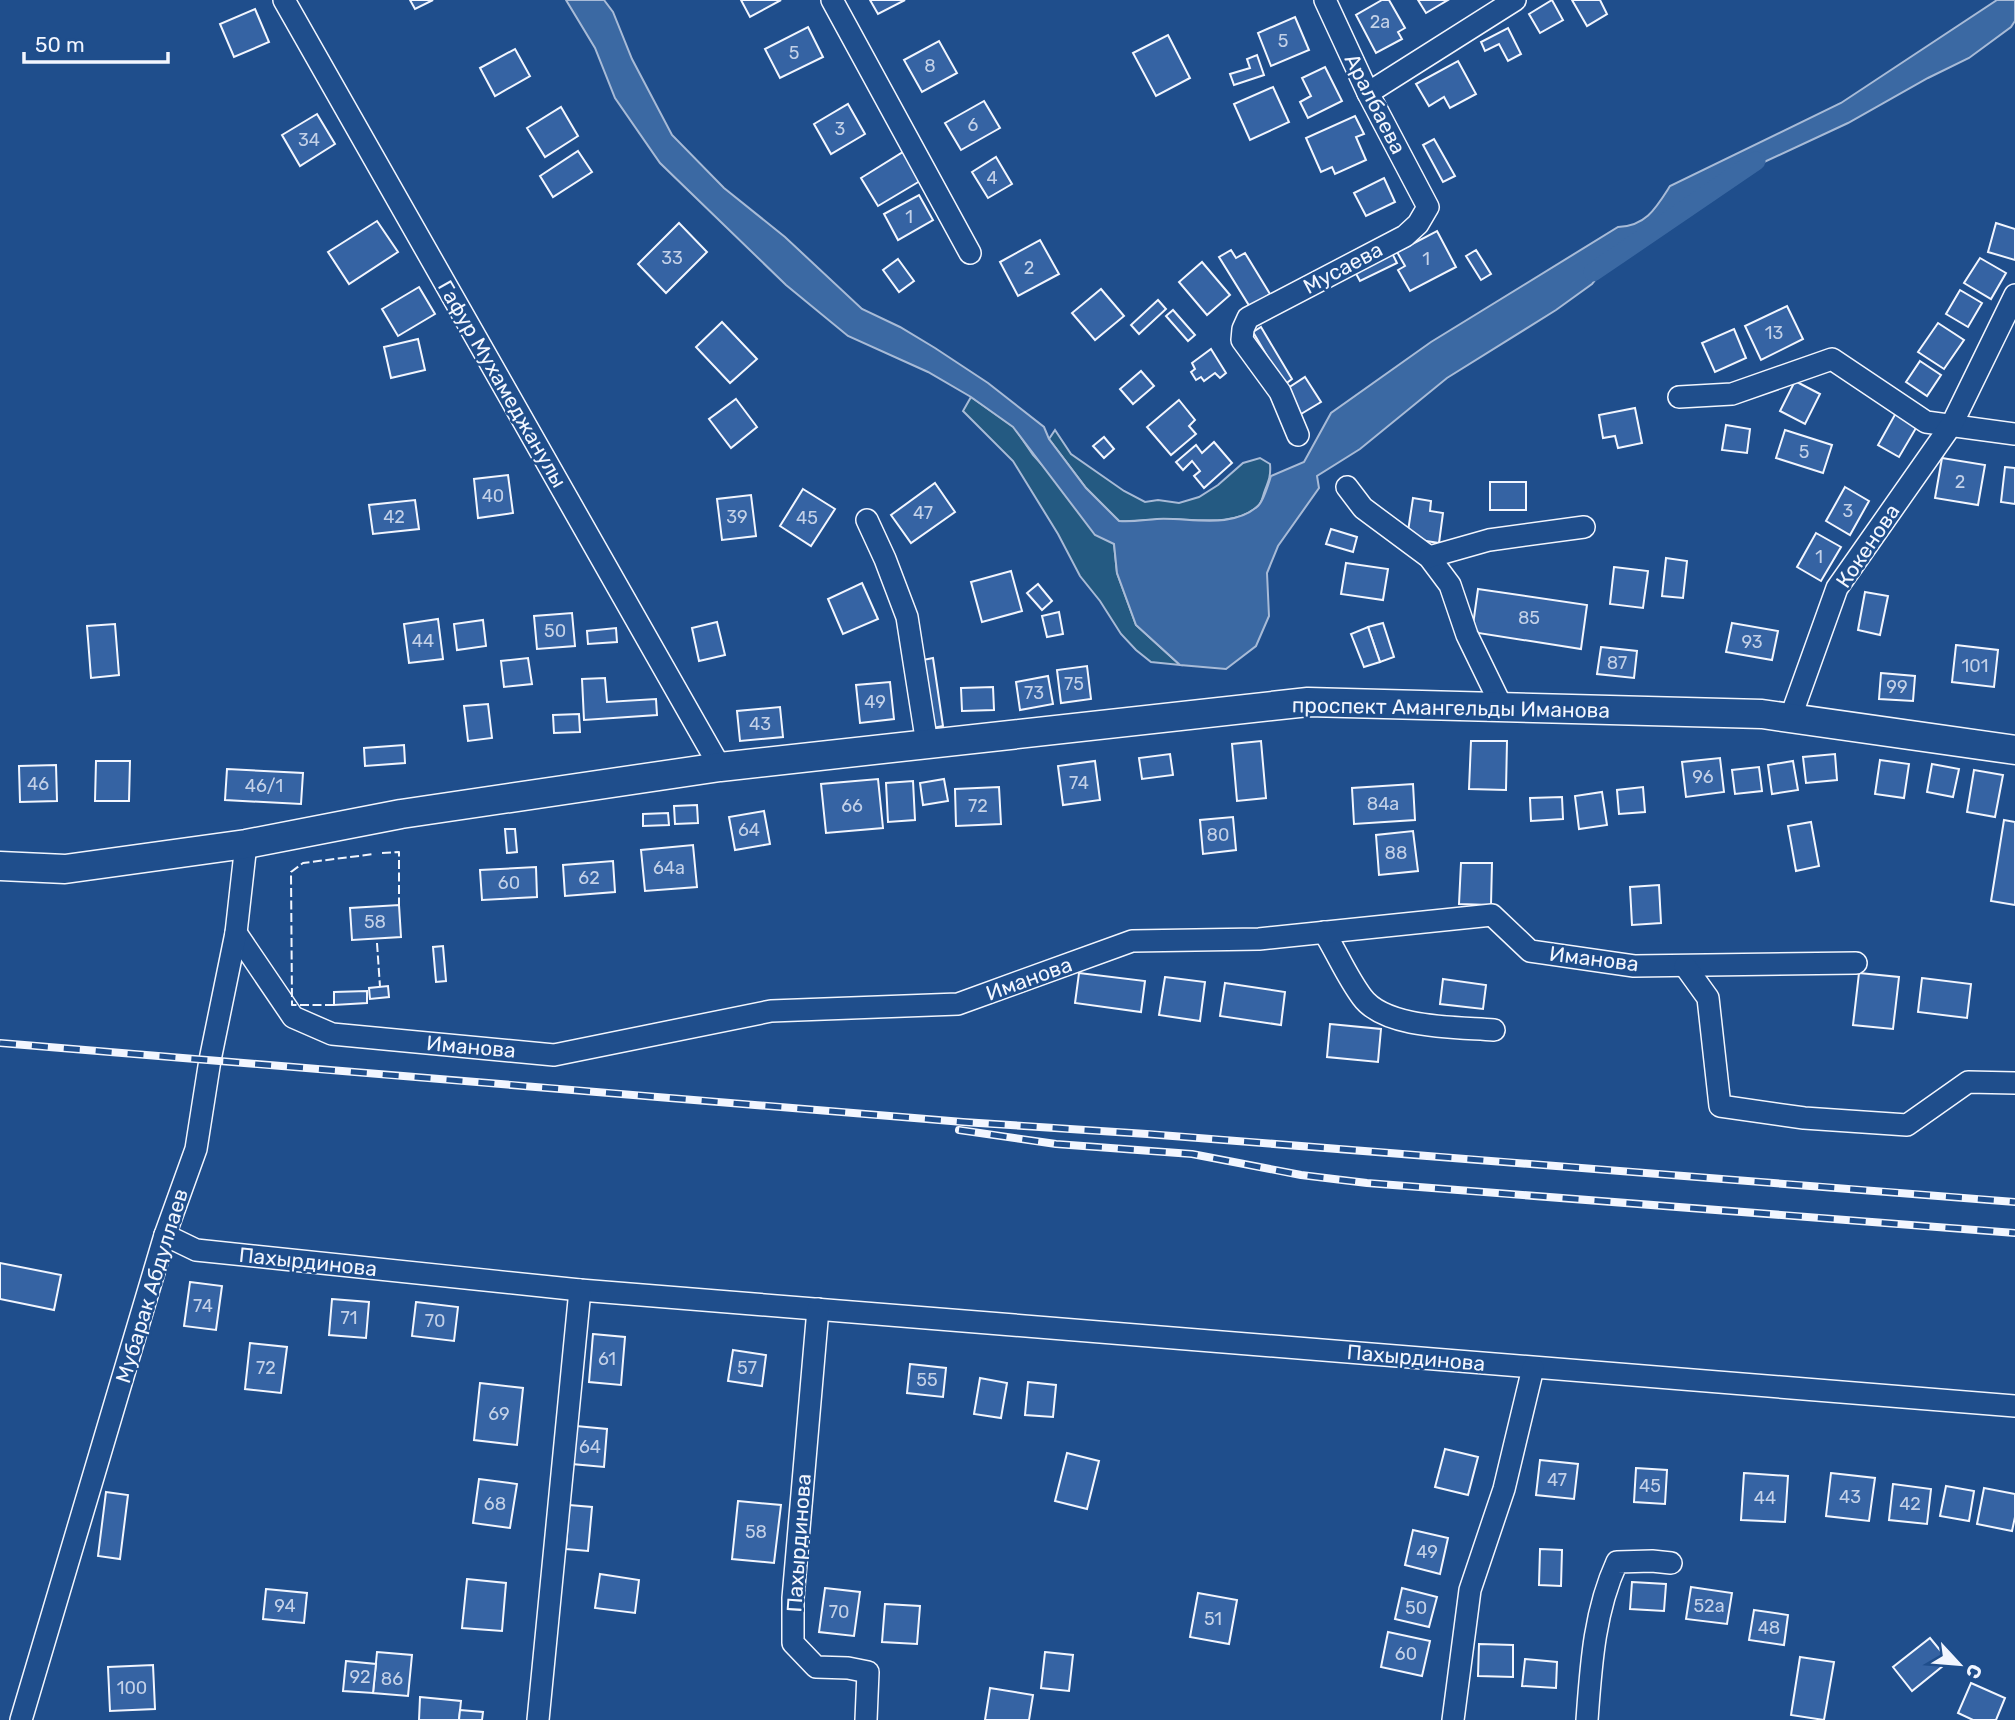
<svg xmlns="http://www.w3.org/2000/svg" width="2015" height="1720" font-family="Rubik,sans-serif">
<style>
.green{fill:#245a82;stroke:#a8bbd7;stroke-width:2}
.water{fill:#3b69a3;stroke:#a8bbd7;stroke-width:2}
.lines{fill:none;stroke-linecap:round;stroke-linejoin:round}
.canal{stroke:#3b69a3;stroke-width:19}
.building{fill:#3563a3;stroke:#f2f6ff;stroke-width:2}
.minor-casing{stroke:#f2f6ff;stroke-width:24}
.major-casing{stroke:#f2f6ff;stroke-width:31}
.minor{stroke:#1f4e8c;stroke-width:21}
.major{stroke:#1f4e8c;stroke-width:28}
.rail-casing{stroke:#f2f6ff;stroke-width:8}
.rail{stroke:#1f4e8c;stroke-width:5;stroke-dasharray:16;stroke-linecap:butt}
.fence{stroke:#f2f6ff;stroke-width:2;stroke-dasharray:9 3.5;stroke-linecap:butt}
.labels{text-anchor:middle;stroke-width:5;stroke-linejoin:round;paint-order:stroke}
.number-label{font-size:18px;fill:#c3d1e8}
.street-label{font-size:21px;fill:#f2f6ff;stroke:#1f4e8c}
</style>
<rect width="100%" height="100%" fill="#1f4e8c"/>
<g class="green">
<path d="M971 397 1014 427 1033 455 1114 544 1117 573 1136 625 1180 665 1151 662 1136 650 1121 634 1100 601 1080 576 1058 534 1013 461 963 411Z"/>
<path d="M1055 430 1071 454 1124 491 1145 502 1158 500 1179 503 1199 497 1218 485 1243 463 1260 458 1270 464C1271 475 1269 480 1265 490 1263 495 1262 502 1259 505 1238 527 1195 519 1168 519 1151 519 1136 522 1119 521L1086 488 1049 439Z"/>
</g>
<path class="water" d="M566 0H604L613 12 632 59 672 135 724 188 785 237 862 309 900 327 935 348 988 383 1044 427 1049 439 1086 488 1119 521C1133 522 1143 520 1157 519 1189 517 1231 530 1258 506 1264 500 1268 485 1271 476L1304 462 1331 413 1431 342 1618 227C1646 226 1656 208 1670 186L1841 103 1997 0H2015V21L2011 27 1969 58 1928 78 1848 123 1706 189 1670 211 1618 251 1592 284 1556 310 1447 378 1360 449 1317 476 1319 488 1278 546 1267 573 1269 616 1256 646 1226 669 1180 665 1136 625 1117 573 1114 544 1095 535 1013 427 971 397 928 372 848 336 786 285 660 163 615 98 595 48Z"/>
<g class="lines">
<path class="canal" d="M1593 272 1756 161"/>
</g>
<g class="building">
<path d="M410 0H433L415 9Z"/>
<path d="M741 0H781L750 17Z"/>
<path d="M870 0H905L878 14Z"/>
<path d="M1382 0H1389L1405 28 1398 32 1402 39 1376 53 1356 15Z"/>
<path d="M1418 0H1448L1426 13Z"/>
<path d="M1552 0 1563 20 1540 33 1529 14Z"/>
<path d="M1572 0H1600L1607 14 1587 26Z"/>
<path d="M255 9 269 42 234 57 220 24Z"/>
<path d="M1295 17 1309 50 1271 66 1258 33Z"/>
<path d="M808 27 823 57 780 78 765 49Z"/>
<path d="M1508 28 1521 54 1508 61 1499 44 1485 51 1481 42Z"/>
<path d="M1168 35 1190 78 1156 96 1133 53Z"/>
<path d="M939 41 957 73 922 92 904 60Z"/>
<path d="M515 49 530 76 495 96 480 68Z"/>
<path d="M1257 55 1264 75 1234 85 1230 74 1250 68 1247 59Z"/>
<path d="M1458 61 1476 94 1450 108 1444 97 1429 106 1416 84Z"/>
<path d="M1325 67 1342 101 1308 118 1300 102 1311 96 1302 78Z"/>
<path d="M1273 87 1289 122 1250 140 1234 104Z"/>
<path d="M984 101 1000 128 961 150 945 123Z"/>
<path d="M848 104 865 134 831 154 814 124Z"/>
<path d="M561 107 578 136 545 157 527 128Z"/>
<path d="M317 114 335 144 300 166 282 135Z"/>
<path d="M1355 116 1364 134 1356 137 1366 160 1335 174 1332 167 1321 172 1306 138Z"/>
<path d="M1434 139 1455 176 1443 182 1423 145Z"/>
<path d="M578 151 592 172 553 197 540 176Z"/>
<path d="M903 152 920 181 878 206 861 178Z"/>
<path d="M996 157 1012 184 988 198 972 172Z"/>
<path d="M1384 178 1395 202 1366 216 1354 193Z"/>
<path d="M919 195 933 220 898 240 884 214Z"/>
<path d="M377 221 398 252 349 284 328 252Z"/>
<path d="M679 223 707 252 666 293 638 264Z"/>
<path d="M1996 223 2015 229V260L1988 252Z"/>
<path d="M1437 231 1456 267 1410 291 1398 270 1405 266 1397 252Z"/>
<path d="M1040 240 1059 274 1018 296 1000 262Z"/>
<path d="M1231 250 1236 258 1245 253 1270 294 1250 307 1219 257Z"/>
<path d="M1476 250 1491 274 1481 280 1466 256Z"/>
<path d="M1391 251 1397 263 1360 281 1354 270Z"/>
<path d="M1980 258 2006 273 1991 299 1964 283Z"/>
<path d="M898 259 914 281 899 292 883 270Z"/>
<path d="M1202 262 1230 295 1207 315 1179 282Z"/>
<path d="M419 287 435 314 398 336 382 309Z"/>
<path d="M1101 289 1124 316 1095 340 1072 313Z"/>
<path d="M1960 290 1982 303 1968 327 1946 314Z"/>
<path d="M1158 300 1166 309 1139 334 1131 325Z"/>
<path d="M1787 306 1803 339 1761 360 1745 326Z"/>
<path d="M1173 310 1195 335 1188 341 1166 316Z"/>
<path d="M722 322 757 359 730 383 696 347Z"/>
<path d="M1938 323 1964 340 1944 369 1918 352Z"/>
<path d="M1261 327 1292 379 1284 385 1253 332Z"/>
<path d="M1734 329 1746 358 1715 372 1702 343Z"/>
<path d="M418 339 425 370 391 378 384 347Z"/>
<path d="M1211 349 1226 373 1220 378 1215 373 1204 381 1201 377 1196 380 1191 372 1195 369 1192 363Z"/>
<path d="M1920 361 1941 375 1927 396 1906 382Z"/>
<path d="M1141 371 1154 386 1133 404 1120 389Z"/>
<path d="M1305 377 1321 402 1301 414 1285 390Z"/>
<path d="M1795 381 1820 394 1805 424 1780 411Z"/>
<path d="M736 399 757 427 731 448 709 419Z"/>
<path d="M1179 400 1195 420 1189 426 1196 434 1171 455 1147 427Z"/>
<path d="M1635 408 1642 443 1618 448 1615 436 1603 438 1599 415Z"/>
<path d="M1897 411 1919 423 1899 457 1878 445Z"/>
<path d="M1726 425 1750 429 1747 453 1722 450Z"/>
<path d="M1785 430 1832 445 1823 473 1776 458Z"/>
<path d="M1104 437 1114 449 1104 458 1093 446Z"/>
<path d="M1214 442 1232 463 1204 488 1194 476 1200 471 1192 461 1183 470 1176 462 1196 445 1202 453Z"/>
<path d="M1942 458 1985 465 1978 505 1935 498Z"/>
<path d="M2005 467 2015 468V504L2001 502Z"/>
<path d="M508 475 513 513 478 518 474 479Z"/>
<rect x="1490" y="482" width="36" height="28"/>
<path d="M935 483 955 512 911 543 891 515Z"/>
<path d="M1845 487 1869 501 1850 535 1826 521Z"/>
<path d="M803 489 835 509 811 546 780 526Z"/>
<path d="M751 495 756 536 722 540 717 499Z"/>
<path d="M1413 498 1431 501 1430 511 1443 513 1439 543 1407 538Z"/>
<path d="M415 500 419 529 373 534 369 505Z"/>
<path d="M1331 529 1357 537 1353 552 1326 544Z"/>
<path d="M1816 533 1841 547 1821 581 1797 567Z"/>
<path d="M1666 558 1687 561 1683 598 1662 596Z"/>
<path d="M1346 563 1388 569 1383 600 1341 594Z"/>
<path d="M1614 567 1648 571 1643 608 1610 604Z"/>
<path d="M1011 571 1022 611 982 622 971 582Z"/>
<path d="M862 583 878 619 843 634 828 599Z"/>
<path d="M1038 584 1052 601 1042 610 1027 593Z"/>
<path d="M1478 589 1587 605 1581 649 1472 632Z"/>
<path d="M1865 592 1888 596 1880 635 1858 630Z"/>
<path d="M1059 612 1063 634 1047 637 1042 616Z"/>
<path d="M572 613 575 646 537 649 534 616Z"/>
<path d="M438 619 443 659 409 663 404 624Z"/>
<path d="M483 620 486 646 457 650 454 624Z"/>
<path d="M717 622 725 655 699 661 692 628Z"/>
<path d="M1383 623 1394 657 1380 662 1368 627Z"/>
<path d="M1732 623 1778 631 1772 660 1726 652Z"/>
<path d="M115 624 119 675 91 678 87 626Z"/>
<path d="M1368 627 1380 662 1364 667 1351 634Z"/>
<path d="M616 628 617 642 588 644 587 631Z"/>
<path d="M1956 645 1998 650 1994 687 1952 682Z"/>
<path d="M1601 647 1637 651 1634 678 1597 674Z"/>
<path d="M528 658 532 684 504 687 501 661Z"/>
<path d="M933 658 943 726 933 728 923 660Z"/>
<path d="M1087 666 1091 699 1061 703 1057 670Z"/>
<path d="M1881 673 1915 676 1913 701 1879 699Z"/>
<path d="M1048 676 1053 704 1020 710 1016 682Z"/>
<path d="M605 678 607 702 656 699 657 715 584 720 582 679Z"/>
<path d="M890 682 894 719 860 723 856 685Z"/>
<path d="M993 687 994 710 962 711 961 688Z"/>
<path d="M488 704 492 738 468 741 464 706Z"/>
<path d="M780 707 783 737 740 741 737 711Z"/>
<path d="M579 714 580 732 554 733 553 715Z"/>
<path d="M1261 741 1266 798 1237 801 1232 744Z"/>
<path d="M1471 741H1507L1506 790 1469 789Z"/>
<path d="M404 745 405 763 365 766 364 748Z"/>
<path d="M1170 754 1173 775 1142 779 1139 758Z"/>
<path d="M1835 754 1837 780 1806 783 1803 757Z"/>
<path d="M1720 758 1724 792 1686 797 1682 762Z"/>
<path d="M1880 760 1909 764 1904 798 1875 794Z"/>
<path d="M96 761H130L129 801H95Z"/>
<path d="M1095 761 1100 800 1063 805 1058 766Z"/>
<path d="M1793 761 1798 790 1772 794 1768 765Z"/>
<path d="M1932 764 1959 769 1953 797 1927 792Z"/>
<path d="M56 765 57 801 20 802 19 766Z"/>
<path d="M1759 767 1762 791 1735 794 1732 770Z"/>
<path d="M227 769 303 773 301 804 225 800Z"/>
<path d="M1974 770 2003 775 1995 817 1967 812Z"/>
<path d="M878 779 883 828 826 833 821 784Z"/>
<path d="M944 779 948 801 923 805 920 783Z"/>
<path d="M913 781 915 820 888 822 886 783Z"/>
<path d="M1413 784 1415 820 1354 824 1352 788Z"/>
<path d="M999 787 1001 824 956 826 955 789Z"/>
<path d="M1643 787 1645 812 1619 814 1617 790Z"/>
<path d="M1602 792 1607 825 1579 829 1575 796Z"/>
<path d="M1562 797 1563 819 1531 821 1530 798Z"/>
<path d="M697 805 698 823 675 824 674 806Z"/>
<path d="M764 811 770 844 735 850 729 817Z"/>
<path d="M668 813 669 825 643 826V814Z"/>
<path d="M1233 817 1236 850 1203 854 1200 820Z"/>
<path d="M2004 820 2015 822V905L1991 901Z"/>
<path d="M1811 822 1819 866 1796 871 1788 826Z"/>
<path d="M505 829H515L517 852 507 853Z"/>
<path d="M1413 831 1418 871 1379 875 1376 835Z"/>
<path d="M693 845 697 887 645 891 641 850Z"/>
<path d="M613 861 615 892 565 896 563 865Z"/>
<path d="M1461 863H1492L1491 905 1459 904Z"/>
<path d="M536 867 537 897 482 900 480 870Z"/>
<path d="M1659 885 1661 923 1632 925 1630 887Z"/>
<path d="M399 905 401 937 352 940 350 908Z"/>
<path d="M443 946 446 981 436 982 433 947Z"/>
<path d="M1079 973 1145 981 1141 1012 1075 1003Z"/>
<path d="M1859 973 1899 977 1893 1029 1853 1025Z"/>
<path d="M1165 977 1205 982 1200 1021 1159 1015Z"/>
<path d="M1922 978 1971 984 1967 1018 1918 1012Z"/>
<path d="M1443 979 1486 985 1483 1009 1440 1004Z"/>
<path d="M1225 983 1285 992 1281 1025 1220 1016Z"/>
<path d="M388 986 389 997 370 999 369 988Z"/>
<path d="M367 991V1003L334 1005V992Z"/>
<path d="M1330 1024 1381 1029 1378 1062 1327 1057Z"/>
<path d="M0 1263 61 1275 54 1310 0 1299Z"/>
<path d="M190 1282 222 1286 216 1330 184 1326Z"/>
<path d="M332 1299 369 1302 366 1338 329 1335Z"/>
<path d="M416 1302 458 1307 454 1341 412 1336Z"/>
<path d="M593 1334 625 1337 621 1385 589 1382Z"/>
<path d="M250 1343 287 1347 281 1393 245 1389Z"/>
<path d="M733 1350 766 1355 762 1386 728 1381Z"/>
<path d="M910 1364 946 1368 943 1397 907 1393Z"/>
<path d="M980 1378 1007 1383 1001 1418 974 1414Z"/>
<path d="M1028 1382 1056 1385 1053 1417 1025 1415Z"/>
<path d="M480 1383 523 1388 517 1445 474 1440Z"/>
<path d="M576 1426 607 1429 604 1467 572 1464Z"/>
<path d="M1445 1449 1478 1457 1468 1495 1435 1487Z"/>
<path d="M1067 1453 1099 1461 1087 1509 1055 1501Z"/>
<path d="M1540 1460 1578 1464 1574 1499 1536 1495Z"/>
<path d="M1636 1468 1667 1470 1665 1504 1634 1502Z"/>
<path d="M1744 1473 1788 1476 1785 1522 1741 1520Z"/>
<path d="M1831 1473 1875 1478 1869 1521 1826 1516Z"/>
<path d="M479 1479 517 1484 510 1528 473 1523Z"/>
<path d="M1893 1484 1931 1489 1927 1524 1889 1520Z"/>
<path d="M1946 1486 1974 1491 1969 1521 1940 1516Z"/>
<path d="M1984 1488 2015 1494V1517L2012 1531 1977 1524Z"/>
<path d="M106 1492 128 1495 120 1559 98 1556Z"/>
<path d="M738 1501 781 1505 774 1563 732 1559Z"/>
<path d="M569 1505 592 1507 588 1551 566 1549Z"/>
<path d="M1413 1530 1448 1538 1440 1574 1405 1565Z"/>
<path d="M1540 1549 1562 1550 1561 1586 1539 1585Z"/>
<path d="M600 1574 639 1580 635 1613 595 1608Z"/>
<path d="M467 1579 506 1583 502 1631 462 1628Z"/>
<path d="M1632 1582 1666 1584 1664 1611 1630 1609Z"/>
<path d="M1691 1587 1732 1593 1727 1624 1686 1619Z"/>
<path d="M825 1588 860 1592 854 1636 819 1632Z"/>
<path d="M1402 1588 1437 1597 1429 1627 1395 1619Z"/>
<path d="M266 1589 307 1593 304 1623 263 1619Z"/>
<path d="M1198 1593 1237 1600 1229 1644 1190 1637Z"/>
<path d="M885 1604 920 1606 917 1644 882 1642Z"/>
<path d="M1754 1610 1788 1615 1784 1645 1749 1640Z"/>
<path d="M1388 1632 1430 1641 1422 1676 1381 1667Z"/>
<path d="M1930 1638 1949 1661 1912 1691 1893 1667Z"/>
<path d="M1479 1644 1513 1645V1677L1478 1676Z"/>
<path d="M377 1652 412 1655 408 1696 373 1693Z"/>
<path d="M1045 1652 1073 1655 1069 1691 1041 1688Z"/>
<path d="M1800 1657 1834 1662 1824 1720 1791 1715Z"/>
<path d="M1525 1659 1557 1662 1556 1688 1522 1686Z"/>
<path d="M346 1661 376 1664 373 1693 343 1691Z"/>
<path d="M153 1665 155 1709 110 1711 108 1667Z"/>
<path d="M1971 1683 2005 1698 1996 1720H1973L1958 1713Z"/>
<path d="M990 1688 1033 1695 1029 1720H985Z"/>
<path d="M420 1697 461 1701 459 1720H419Z"/>
<path d="M460 1710 483 1712 482 1720H459Z"/>
</g>
<g class="lines">
<defs>
<g id="minor">
<path d="M284 0 720 767"/>
<path d="M832 0 970 253"/>
<path d="M1368 93 1515 0"/>
<path d="M1679 397 1732 394 1832 359 1926 422 2015 434"/>
<path d="M1298 435 1280 392 1242 340 1243 329 1248 318 1405 236 1418 224 1428 207 1368 93 1325 0"/>
<path d="M1347 487 1363 508 1429 557 1450 585 1467 635 1502 707"/>
<path d="M867 520 885 559 907 617 927 744"/>
<path d="M1429 557 1489 540 1584 527"/>
<path d="M1790 719 1837 588 1952 424 2015 295"/>
<path d="M1324 932C1337 953 1347 977 1362 997 1385 1029 1458 1027 1494 1030"/>
<path d="M236 933 293 1017 332 1034 554 1055 771 1011 958 1004 1132 941 1259 939 1492 915 1530 951 1634 966 1856 963"/>
<path d="M1685 966 1708 998 1720 1106 1804 1118 1907 1125 1968 1082 2015 1083"/>
<path d="M165 1235 196 1250 580 1290 2015 1406"/>
<path d="M818 1309 793 1598V1643L816 1667 848 1668 868 1672 866 1720"/>
<path d="M21 1720 165 1235 196 1149 210 1060 236 933 246 844"/>
<path d="M538 1720 580 1290"/>
<path d="M1453 1720 1470 1590 1504 1489 1533 1368"/>
<path d="M1587 1720C1591 1666 1594 1612 1617 1562L1652 1561 1671 1563"/>
</g>
<path id="major" d="M0 866 65 869 246 844 401 814 720 767 1308 702 1762 714 2015 750"/>
</defs>
<use href="#minor" class="minor-casing"/>
<use href="#major" class="major-casing"/>
<use href="#minor" class="minor"/>
<use href="#major" class="major"/>
<defs>
<g id="rail">
<path d="M0 1043 963 1122 1147 1134 2015 1202"/>
<path d="M959 1130 1056 1144 1192 1154 1301 1175 1367 1183 2015 1233"/>
</g>
</defs>
<use href="#rail" class="rail-casing"/>
<use href="#rail" class="rail"/>
<g class="fence">
<path d="M382 853 399 852V905"/>
<path d="M377 943 380 987"/>
<path d="M334 1005H292L291 872 303 863 374 854"/>
</g>
</g>
<g class="labels">
<g class="number-label">
<text x="1380" y="28">2а</text>
<text x="1283" y="47">5</text>
<text x="794" y="59">5</text>
<text x="930" y="72">8</text>
<text x="973" y="131">6</text>
<text x="840" y="135">3</text>
<text x="309" y="146">34</text>
<text x="992" y="184">4</text>
<text x="909" y="223">1</text>
<text x="672" y="264">33</text>
<text x="1426" y="265">1</text>
<text x="1029" y="274">2</text>
<text x="1774" y="339">13</text>
<text x="1804" y="458">5</text>
<text x="1960" y="488">2</text>
<text x="493" y="502">40</text>
<text x="1848" y="517">3</text>
<text x="923" y="519">47</text>
<text x="394" y="523">42</text>
<text x="737" y="523">39</text>
<text x="807" y="524">45</text>
<text x="1819" y="563">1</text>
<text x="1529" y="624">85</text>
<text x="555" y="637">50</text>
<text x="423" y="647">44</text>
<text x="1752" y="648">93</text>
<text x="1617" y="669">87</text>
<text x="1975" y="672">101</text>
<text x="1074" y="690">75</text>
<text x="1897" y="693">99</text>
<text x="1034" y="699">73</text>
<text x="875" y="708">49</text>
<text x="760" y="730">43</text>
<text x="1703" y="783">96</text>
<text x="1079" y="789">74</text>
<text x="38" y="790">46</text>
<text x="264" y="792">46/1</text>
<text x="1383" y="810">84а</text>
<text x="852" y="812">66</text>
<text x="978" y="812">72</text>
<text x="749" y="836">64</text>
<text x="1218" y="841">80</text>
<text x="1396" y="859">88</text>
<text x="669" y="874">64а</text>
<text x="589" y="884">62</text>
<text x="509" y="889">60</text>
<text x="375" y="928">58</text>
<text x="203" y="1312">74</text>
<text x="349" y="1324">71</text>
<text x="435" y="1327">70</text>
<text x="607" y="1365">61</text>
<text x="266" y="1374">72</text>
<text x="747" y="1374">57</text>
<text x="927" y="1386">55</text>
<text x="499" y="1420">69</text>
<text x="590" y="1453">64</text>
<text x="1557" y="1486">47</text>
<text x="1650" y="1492">45</text>
<text x="1850" y="1503">43</text>
<text x="1765" y="1504">44</text>
<text x="495" y="1510">68</text>
<text x="1910" y="1510">42</text>
<text x="756" y="1538">58</text>
<text x="1427" y="1558">49</text>
<text x="285" y="1612">94</text>
<text x="1709" y="1612">52а</text>
<text x="1416" y="1614">50</text>
<text x="839" y="1618">70</text>
<text x="1213" y="1625">51</text>
<text x="1769" y="1634">48</text>
<text x="1406" y="1660">60</text>
<text x="360" y="1683">92</text>
<text x="392" y="1685">86</text>
<text x="132" y="1694">100</text>
</g>
<g class="street-label">
<text transform="translate(1375 104) rotate(63)" y="7">Аралбаева</text>
<text transform="translate(1343 268) rotate(-28)" y="7">Мусаева</text>
<text transform="translate(502 384) rotate(60)" y="7">Гафур Мухамеджанулы</text>
<text transform="translate(1868 546) rotate(-56)" y="7">Кокенова</text>
<text transform="translate(1451 708) rotate(1)" y="7">проспект Амангельды Иманова</text>
<text transform="translate(1594 959) rotate(7)" y="7">Иманова</text>
<text transform="translate(1029 979) rotate(-20)" y="7">Иманова</text>
<text transform="translate(471 1047) rotate(5)" y="7">Иманова</text>
<text transform="translate(308 1262) rotate(6)" y="7">Пахырдинова</text>
<text transform="translate(152 1286) rotate(-73)" y="7">Мубарак Абдуллаев</text>
<text transform="translate(1416 1358) rotate(5)" y="7">Пахырдинова</text>
<text transform="translate(799 1543) rotate(-86)" y="7">Пахырдинова</text>
</g>
</g>
<g transform="translate(1959 1664) rotate(116)" stroke="#1f4e8c" stroke-width="5" paint-order="stroke">
<path d="M0-5L12 26L0 18L-12 26Z" fill="#f2f6ff"/>
<text y="-10" font-size="19" font-weight="bold" text-anchor="middle" fill="#f2f6ff">С</text>
</g>
<path d="M24 52v10h144v-10" fill="none" stroke="#f2f6ff" stroke-width="3.5"/>
<text x="35" y="52" font-size="21" fill="#f2f6ff" stroke="#1f4e8c" stroke-width="5" paint-order="stroke">50 m</text>
</svg>
